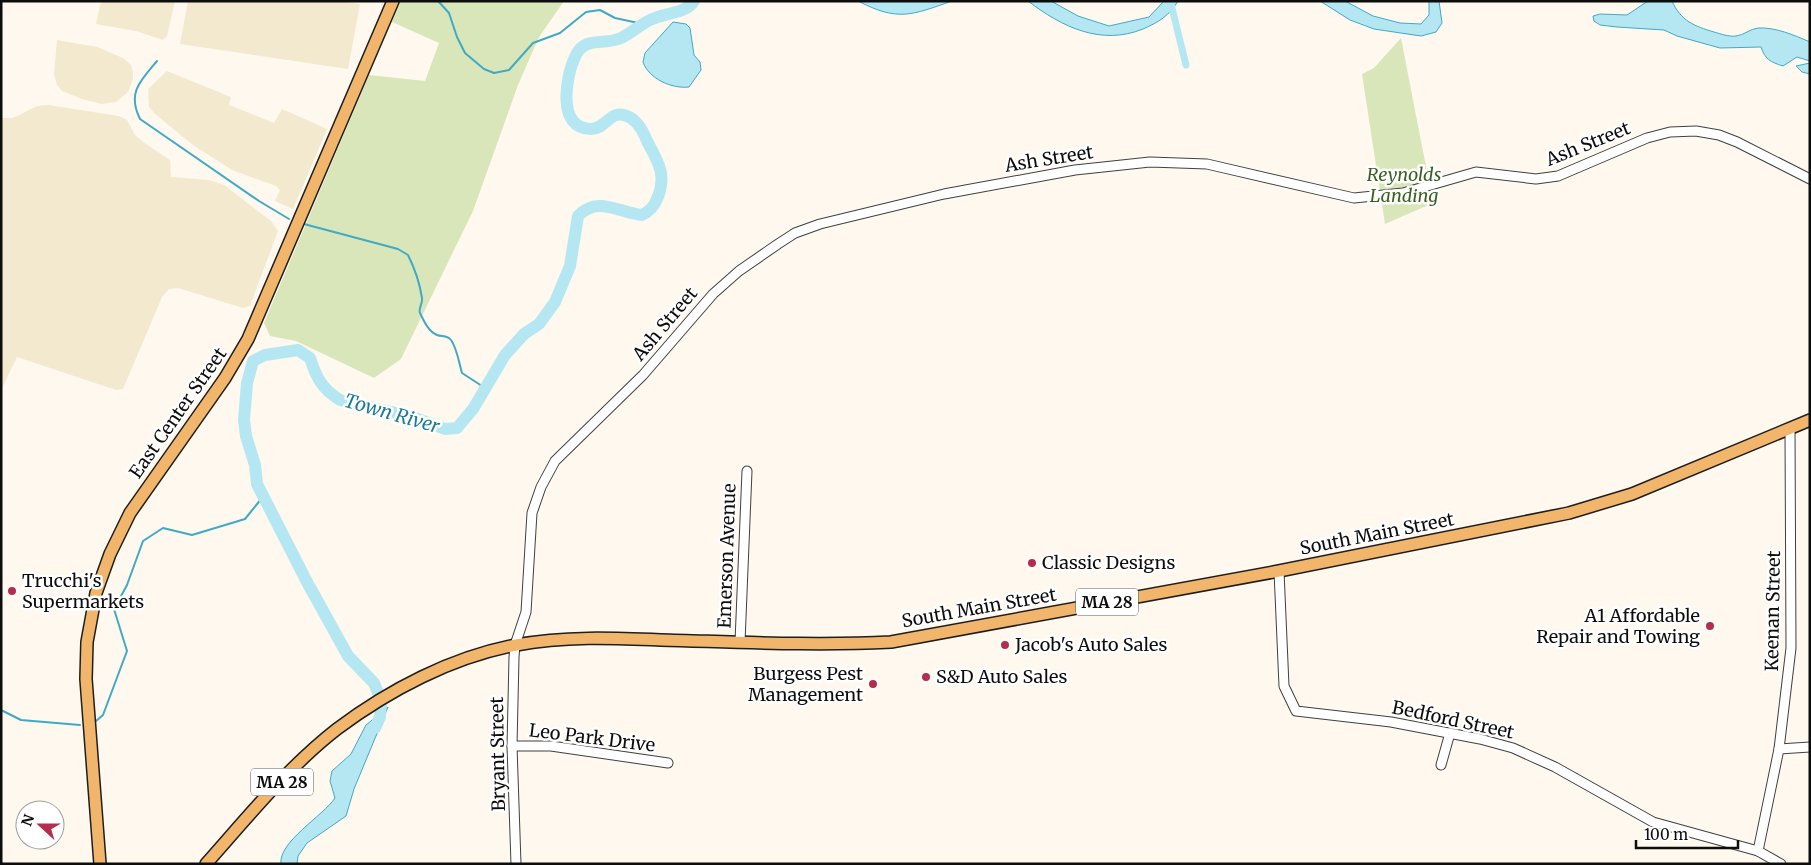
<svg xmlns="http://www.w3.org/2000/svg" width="1811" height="865" font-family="Merriweather,serif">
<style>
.farmland{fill:#f2e9cf}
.green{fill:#d9e6b9}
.water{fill:#b5e7f2;stroke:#40aac5}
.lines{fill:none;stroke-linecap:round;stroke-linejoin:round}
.stream{stroke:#40aac5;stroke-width:2}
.canal{stroke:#b5e7f2;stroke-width:7}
.river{stroke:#b5e7f2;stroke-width:12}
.minor-casing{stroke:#404040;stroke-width:11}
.major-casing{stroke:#1e1e1e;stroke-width:14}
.minor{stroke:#fff;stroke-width:9}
.major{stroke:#f1b66b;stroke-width:11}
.poi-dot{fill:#b52d4d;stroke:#fff;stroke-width:2}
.labels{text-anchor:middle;stroke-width:5;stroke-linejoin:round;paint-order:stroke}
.shield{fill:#fff;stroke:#565656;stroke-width:1}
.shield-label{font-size:16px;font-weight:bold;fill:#0d0d0d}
.street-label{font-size:18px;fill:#0d0d0d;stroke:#fff}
.park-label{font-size:18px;font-style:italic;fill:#3a6121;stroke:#fff}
.poi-label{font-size:18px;fill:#0d0d0d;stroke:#fff;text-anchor:start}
.water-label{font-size:19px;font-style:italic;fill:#1d7997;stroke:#fff}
</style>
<rect width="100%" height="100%" fill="#fef8ee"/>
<g class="farmland">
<path d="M101 1H175L167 36 163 40 136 31 96 24Z"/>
<path d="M188 1H337L360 4 348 69 180 44Z"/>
<path d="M57 40 97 47 123 58 131 65 133 72V79L128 92 116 102 102 104 82 99 62 91 57 85 54 74Z"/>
<path d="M167 71 231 97 229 105 274 123 282 109 327 129 293 209 275 201 280 190 276 186 232 170 193 145 155 114 149 107 148 89Z"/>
<path d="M48 105 119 116 127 120 135 135 143 142 170 160 171 177 209 180 224 185 271 221 278 231 250 306 243 308 178 288 169 289 162 297 123 389 116 390 17 357 1 390V118H13L37 106Z"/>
</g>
<g class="green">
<path d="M401 1H564L539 37 518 85 473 211 401 359 374 378 296 341 270 336 264 323 369 75 425 81 439 43 392 22Z"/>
<path d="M1401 38 1433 203 1385 224 1362 74 1374 68Z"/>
</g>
<g class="water">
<path d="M858 1H952C912 15 898 22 858 1Z"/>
<path d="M1028 1H1051L1078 16 1109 26 1149 17 1164 1H1178C1169 16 1159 22 1143 29 1101 46 1062 27 1028 1Z"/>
<path d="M1320 1H1345L1373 16 1400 23 1421 24 1429 15V1H1439L1442 23 1436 32 1421 36 1374 29 1350 20Z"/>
<path d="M1648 1H1672C1681 21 1694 26 1714 32 1721 34 1729 37 1736 36 1744 35 1750 29 1758 28 1775 27 1794 35 1810 42V61L1797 57 1783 66C1770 62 1765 59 1761 47L1720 48 1677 36 1664 30 1617 27 1600 25 1594 21 1593 16 1600 14 1627 15Z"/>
<path d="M673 22 686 24 690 28 694 55 700 62 701 70 689 87C672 89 649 79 643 62L645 53Z"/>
<path d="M1810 63V74L1802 72 1796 66Z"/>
<path d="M388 707 354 789 346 816 307 843 298 856 297 864H281C278 842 323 816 335 798L330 781 332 771 351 754 366 725Z"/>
</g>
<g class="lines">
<g class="stream">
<path d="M438 1 449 13 457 37 465 53 484 69 494 73 509 70 533 43 560 33 586 12 600 10 615 18 643 24"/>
<path d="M157 61C140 81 127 93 140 119L259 201 289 219"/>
<path d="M304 224 398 249 408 255C414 267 420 285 422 298 423 303 418 309 420 313 424 321 428 331 437 335 442 337 447 335 451 340 457 348 459 363 462 373L485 388"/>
<path d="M1 710 21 720 80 725"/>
<path d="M96 721 103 715 127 651 114 609 127 585 143 541 163 528 192 535 245 519 262 498"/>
</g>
<path class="canal" d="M1171 4 1186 65"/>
<path class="river" d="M375 728 380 717 381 700 374 683 348 656 307 582 257 484 255 465 246 436 244 420 247 383 253 361 265 355 298 350 310 358C316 377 322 389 340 400L413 417 445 429 457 428 473 409 505 355 524 334 539 324 555 302 570 266 578 216C598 195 619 213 642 215 650 211 654 207 657 199 667 176 659 163 648 143 644 134 640 124 631 118 610 106 608 129 591 129 556 129 566 76 575 57 584 35 605 46 621 38 631 33 640 25 650 20 663 13 686 14 694 1"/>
<defs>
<g id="minor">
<path d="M1279 571 1284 686 1296 711 1391 722 1480 739 1513 748 1555 767 1653 822 1758 851 1781 864"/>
<path d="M740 642 747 471"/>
<path d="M512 746H551L668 763"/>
<path d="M1779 749 1810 747"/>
<path d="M1441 765 1450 733"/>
<path d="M1758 851 1779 749 1791 648 1790 429"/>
<path d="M516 864 512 746 514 657 515 645 526 612 532 513 541 487 555 461 643 375 713 294 739 271 778 244 795 233 820 224 944 194 1075 170 1150 162 1207 164 1354 198 1403 193 1476 172 1536 179 1558 176 1647 138 1670 132 1696 131 1719 135 1737 142 1810 179"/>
</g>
<g id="major">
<path d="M100 864 86 679 87 642 96 593 110 554 130 513 225 378 248 339 393 1"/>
<path d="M206 864C247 818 288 767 337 729 389 690 452 657 516 645 564 636 613 638 661 640 738 642 815 646 891 642L1279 571 1569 513 1632 494 1810 420"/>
</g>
</defs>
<use href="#minor" class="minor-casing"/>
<use href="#major" class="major-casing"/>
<use href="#minor" class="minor"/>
<use href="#major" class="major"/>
</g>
<g class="poi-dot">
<circle cx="1032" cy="563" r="5"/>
<circle cx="12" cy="591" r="5"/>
<circle cx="1710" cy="626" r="5"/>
<circle cx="1005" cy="645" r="5"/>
<circle cx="926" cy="677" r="5"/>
<circle cx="873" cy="684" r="5"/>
</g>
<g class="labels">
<g class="shield">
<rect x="1076" y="588.5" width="62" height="27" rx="4"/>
<rect x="251" y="768.5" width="62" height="27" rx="4"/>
</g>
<g class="shield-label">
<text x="1107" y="608">MA 28</text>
<text x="282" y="788">MA 28</text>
</g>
<g class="street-label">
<text transform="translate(1588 144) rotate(-22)" y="6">Ash Street</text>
<text transform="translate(1049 159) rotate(-9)" y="6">Ash Street</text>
<text transform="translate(665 324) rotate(-50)" y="6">Ash Street</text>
<text transform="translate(178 413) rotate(-55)" y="6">East Center Street</text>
<text transform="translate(1377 534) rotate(-11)" y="6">South Main Street</text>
<text transform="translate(727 556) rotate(-88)" y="6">Emerson Avenue</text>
<text transform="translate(979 608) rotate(-10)" y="6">South Main Street</text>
<text transform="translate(1773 611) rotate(-89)" y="6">Keenan Street</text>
<text transform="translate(1453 720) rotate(12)" y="6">Bedford Street</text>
<text transform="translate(592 738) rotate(7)" y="6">Leo Park Drive</text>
<text transform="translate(498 754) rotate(-91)" y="6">Bryant Street</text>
</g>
<g class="park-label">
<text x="1404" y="181">Reynolds<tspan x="1404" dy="21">Landing</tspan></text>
</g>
<g class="poi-label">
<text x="1042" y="569">Classic Designs</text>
<text x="22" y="587">Trucchi's<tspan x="22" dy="21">Supermarkets</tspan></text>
<text x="1700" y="622" text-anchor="end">A1 Affordable<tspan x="1700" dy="21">Repair and Towing</tspan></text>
<text x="1015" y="651">Jacob's Auto Sales</text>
<text x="863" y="680" text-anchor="end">Burgess Pest<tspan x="863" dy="21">Management</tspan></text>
<text x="936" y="683">S&amp;D Auto Sales</text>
</g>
<g class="water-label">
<text transform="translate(392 413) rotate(16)" y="7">Town River</text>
</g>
</g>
<rect width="1811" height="865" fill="none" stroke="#0d0d0d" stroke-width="5"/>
<g transform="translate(40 825) rotate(291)"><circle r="24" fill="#ffffff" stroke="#9e9e9e"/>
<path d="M0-4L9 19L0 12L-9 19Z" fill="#b52d4d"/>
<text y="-8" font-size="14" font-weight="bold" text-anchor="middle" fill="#0d0d0d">N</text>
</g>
<path d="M1636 840v8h102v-8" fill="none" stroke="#0d0d0d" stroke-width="2.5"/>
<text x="1644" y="840" font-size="15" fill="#0d0d0d" stroke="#ffffff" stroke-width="4" paint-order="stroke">100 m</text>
</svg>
